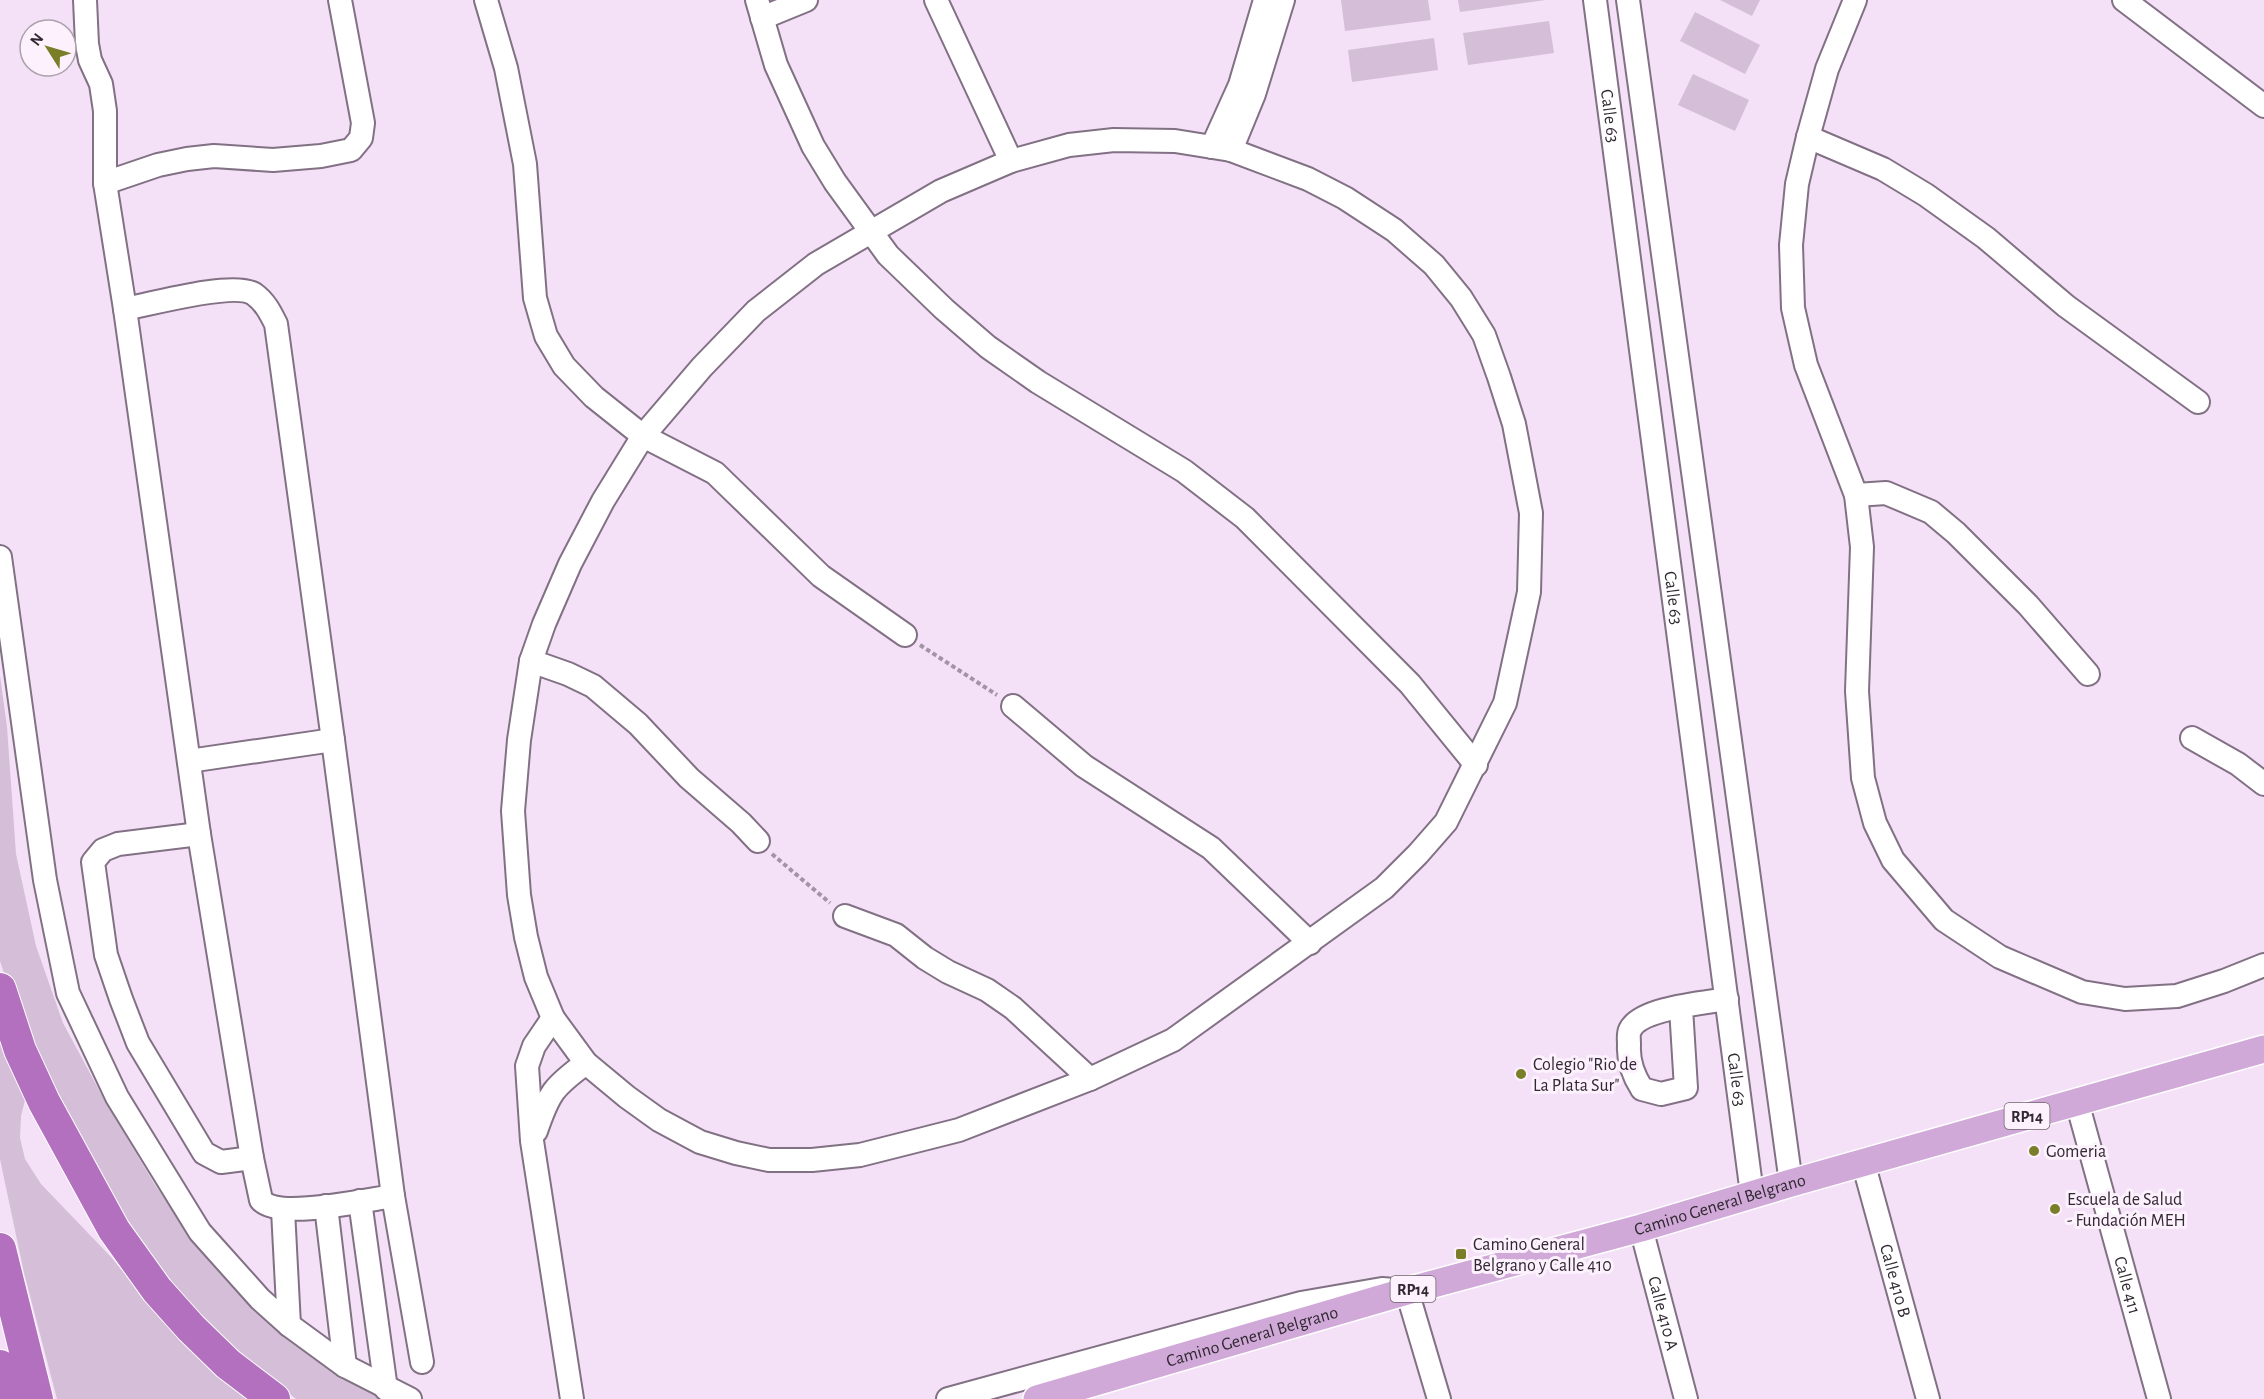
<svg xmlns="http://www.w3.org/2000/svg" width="2264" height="1399" font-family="'Alegreya Sans',sans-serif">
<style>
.green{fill:#d4bed8}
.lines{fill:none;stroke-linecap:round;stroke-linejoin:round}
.minor-casing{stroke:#827084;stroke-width:26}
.major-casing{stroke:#fff;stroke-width:30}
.highway-casing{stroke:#fff;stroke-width:34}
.path{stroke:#a294a4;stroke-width:4;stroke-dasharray:4.5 3;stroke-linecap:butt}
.minor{stroke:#fff;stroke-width:22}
.major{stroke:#d1a9d8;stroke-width:27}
.highway{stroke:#b370be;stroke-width:32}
.poi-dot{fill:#7a7e28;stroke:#fdf1fe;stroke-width:2}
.labels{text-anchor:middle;stroke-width:6;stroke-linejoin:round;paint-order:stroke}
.shield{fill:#fdf1fe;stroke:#6e656e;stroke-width:1.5}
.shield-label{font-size:16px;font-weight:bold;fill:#302931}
.street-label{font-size:18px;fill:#302931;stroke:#fdf1fe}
.poi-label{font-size:18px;fill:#302931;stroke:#fdf1fe;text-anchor:start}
</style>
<rect width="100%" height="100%" fill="#f4e1f7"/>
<g class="green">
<path d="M1341 0H1428L1431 20 1345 31Z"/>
<path d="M1458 0H1546L1460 12Z"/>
<path d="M1720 0H1760L1752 16Z"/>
<path d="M1695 12 1760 45 1745 74 1680 41Z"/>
<path d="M1549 21 1554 53 1468 65 1463 33Z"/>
<path d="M1434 38 1438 70 1352 82 1348 50Z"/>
<path d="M1693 74 1749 100 1735 131 1678 105Z"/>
<path d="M0 676 7 727 16 854 36 946 63 1023 106 1103 155 1185 196 1244 256 1310 301 1348 336 1371 386 1399H296L201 1320 157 1270 112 1204 18 1017 0 961Z"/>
<path d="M0 1020 26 1096 21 1116 20 1138 25 1159 41 1184 111 1257 159 1315 250 1399H57L24 1273 0 1159Z"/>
</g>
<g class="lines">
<defs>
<g id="minor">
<path d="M85 0 87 44 90 60 101 84 105 111V183L125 309 199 834 252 1158 261 1200C278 1220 366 1200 393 1196"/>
<path d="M486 0 506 68 525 164 535 298 546 336 564 366 594 397 643 436 715 473 821 576 905 635"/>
<path d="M757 0 776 65 813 146 835 182 888 255 944 309 988 347 1038 382 1184 471 1245 518 1410 684 1476 765"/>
<path d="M936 0 1011 161"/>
<path id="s1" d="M1595 0 1752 1194"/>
<path d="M1628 0 1791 1183"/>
<path d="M1855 0 1827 69 1808 137 1797 184 1791 245 1793 308 1806 365 1856 495 1862 547 1857 691 1863 778 1875 823 1893 860 1944 920 2000 957 2082 992 2125 999 2177 996 2224 981 2264 965"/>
<path d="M2124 0 2264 106"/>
<path d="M762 18 806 0"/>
<path d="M1808 137 1883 169 1926 195 1986 238 2066 306 2198 402"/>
<path d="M1114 140 1175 141 1231 150 1308 179 1345 198 1394 230 1434 265 1461 298 1484 335 1499 377 1514 424 1531 513 1529 592 1505 703 1446 822 1418 854 1384 888 1173 1040 1090 1079 959 1130 860 1155 812 1160H769L736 1153 700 1142 659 1120 627 1097 586 1063 553 1018 536 977 526 937 519 895 513 811 519 740 531 661 544 624 570 564 603 501 643 436 702 367 756 311 816 264 941 191 1011 161 1069 145Z"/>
<path d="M1212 147 1240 85 1265 0"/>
<path d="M1231 150 1254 94 1283 0"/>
<path d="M105 183 158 165 187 159 214 156 273 160 321 156 351 150 361 138 363 123 340 0"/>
<path d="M125 309C151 304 234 281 254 294 265 302 270 312 276 324L333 740 393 1196 422 1362"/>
<path d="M1856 495 1886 493 1931 512 1956 533 2028 605 2088 674"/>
<path d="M0 557 45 880 68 993 117 1097 200 1232 260 1299 289 1325 345 1366 410 1399"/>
<path d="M531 661 568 674 593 686 638 724 689 778 741 823 758 841"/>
<path d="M1013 706 1084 766 1211 848 1310 943"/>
<path d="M2192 738 2238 764 2264 784"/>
<path d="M189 761 333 740"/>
<path d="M199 834 118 844 103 850 93 862 106 955 121 999 138 1043 204 1153 221 1162 252 1158"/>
<path d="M845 916 896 935 925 958 948 972 987 990 1013 1008 1090 1079"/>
<path d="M1681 1008 1686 1088 1661 1094 1642 1089C1633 1075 1628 1061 1629 1045 1629 1040 1628 1034 1630 1030 1640 1008 1704 1003 1727 999"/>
<path d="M553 1018 534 1046 527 1066 532 1141 572 1399"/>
<path id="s2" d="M2077 1102 2159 1399"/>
<path d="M536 1131C549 1093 553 1087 586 1063"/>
<path id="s3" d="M1863 1162 1928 1399"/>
<path d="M360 1201 386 1389"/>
<path d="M326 1206 345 1366"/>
<path d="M283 1210 289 1325"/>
<path id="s4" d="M1641 1228 1686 1399"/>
<path d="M948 1399 1301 1303 1382 1289 1407 1291 1439 1399"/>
</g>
<g id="major">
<path id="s5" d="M1037 1399 1407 1291 1641 1228 1791 1183 2264 1049"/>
</g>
<g id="highway">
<path d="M0 989 20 1050 44 1102 114 1230 157 1290 191 1328 228 1364 274 1399"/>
<path d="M0 1249 37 1399"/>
<path d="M0 1366 8 1399"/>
</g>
</defs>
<use href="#minor" class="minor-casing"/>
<use href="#major" class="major-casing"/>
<use href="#highway" class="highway-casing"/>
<g class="path">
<path d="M920 645 997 695"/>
<path d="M772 854 830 903"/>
</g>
<use href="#minor" class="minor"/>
<use href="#major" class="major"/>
<use href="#highway" class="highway"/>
</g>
<g class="poi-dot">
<circle cx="1521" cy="1074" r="6"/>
<circle cx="2034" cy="1151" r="6"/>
<circle cx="2055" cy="1209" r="6"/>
<rect x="1455" y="1248" width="12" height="12" rx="3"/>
</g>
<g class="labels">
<g class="shield">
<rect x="2004.5" y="1103" width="45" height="26" rx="4.5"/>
<rect x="1390.5" y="1276" width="45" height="26" rx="4.5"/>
</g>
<g class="shield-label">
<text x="2027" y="1122">RP14</text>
<text x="1413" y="1295">RP14</text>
</g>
<g class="street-label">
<text dy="6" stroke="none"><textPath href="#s1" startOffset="117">Calle 63</textPath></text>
<text dy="6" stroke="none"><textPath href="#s1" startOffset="603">Calle 63</textPath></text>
<text dy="6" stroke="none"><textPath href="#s1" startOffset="1089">Calle 63</textPath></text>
<text dy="6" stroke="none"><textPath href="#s5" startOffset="710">Camino General Belgrano</textPath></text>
<text dy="6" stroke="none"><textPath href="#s3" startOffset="123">Calle 410 B</textPath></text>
<text dy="6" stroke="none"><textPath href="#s2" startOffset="190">Calle 411</textPath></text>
<text dy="6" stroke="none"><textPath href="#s4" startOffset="88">Calle 410 A</textPath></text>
<text dy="6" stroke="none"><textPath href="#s5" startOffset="224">Camino General Belgrano</textPath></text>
</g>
<g class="poi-label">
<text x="1533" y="1070">Colegio "Rio de<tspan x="1533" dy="21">La Plata Sur"</tspan></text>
<text x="2046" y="1157">Gomeria</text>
<text x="2067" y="1205">Escuela de Salud<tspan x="2067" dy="21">- Fundación MEH</tspan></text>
<text x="1473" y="1250">Camino General<tspan x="1473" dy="21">Belgrano y Calle 410</tspan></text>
</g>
</g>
<g transform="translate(48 48) rotate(307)"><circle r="28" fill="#fdf1fe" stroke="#aba1ac" stroke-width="1.5"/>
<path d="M0-4.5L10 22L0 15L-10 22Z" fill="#7a7e28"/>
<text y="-9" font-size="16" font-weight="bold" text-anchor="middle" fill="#302931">N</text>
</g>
</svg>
